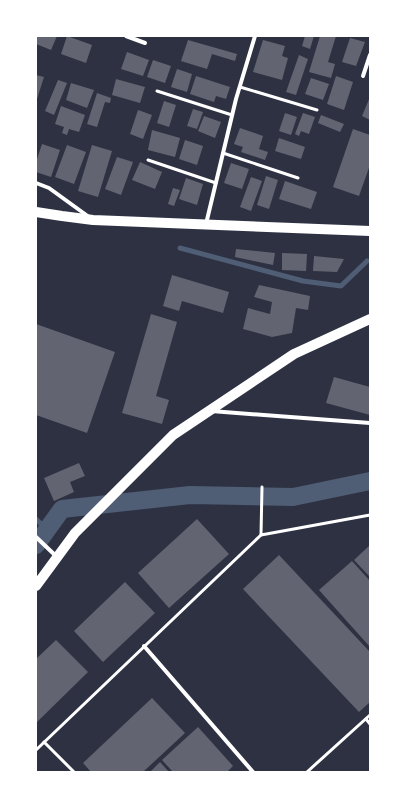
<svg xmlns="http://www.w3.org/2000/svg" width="406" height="808" font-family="'Exo 2',sans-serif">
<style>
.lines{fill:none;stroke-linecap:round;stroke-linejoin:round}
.stream{stroke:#4f5d75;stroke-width:5}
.canal{stroke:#4f5d75;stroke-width:18}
.building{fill:#626471}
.service{stroke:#fff;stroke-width:3}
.minor{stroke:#fff;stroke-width:4}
.primary{stroke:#fff;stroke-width:10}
</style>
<rect width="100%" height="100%" fill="#2d3142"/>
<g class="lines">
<g class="stream">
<path d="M180 248 303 281 341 286 367 261"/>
<path d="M36 519 47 530"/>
</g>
<path class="canal" d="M36 545 62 509 190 495 293 497 370 481"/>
</g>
<g class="building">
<path d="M36 36H57L51 50 36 44Z"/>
<path d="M67 36 92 45 86 63 61 54Z"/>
<path d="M305 36H314L310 49 302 46Z"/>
<path d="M320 36H336L328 62 335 64 331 78 309 72Z"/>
<path d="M350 38 365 42 356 66 342 62Z"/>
<path d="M188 40 237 54 235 61 212 54 207 69 181 61Z"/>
<path d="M263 40 285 46 282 56 288 58 282 80 253 72Z"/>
<path d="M127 52 149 60 143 76 121 69Z"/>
<path d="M299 55 308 59 296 95 286 92Z"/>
<path d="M153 60 171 66 165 83 147 77Z"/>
<path d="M177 69 192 74 187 92 171 87Z"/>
<path d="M36 75 44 77 36 102Z"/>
<path d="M196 76 230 87 226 99 216 96 214 102 190 94Z"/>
<path d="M336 76 353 82 344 110 327 104Z"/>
<path d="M311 78 329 84 323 100 305 94Z"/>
<path d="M116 79 145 87 140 103 112 95Z"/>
<path d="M58 80 67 83 54 115 45 111Z"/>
<path d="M71 83 94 90 87 108 66 100Z"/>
<path d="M97 93 111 98 110 103 105 102 97 127 87 124Z"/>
<path d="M370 97V120L362 116Z"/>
<path d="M164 101 176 105 169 127 157 123Z"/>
<path d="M61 106 85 115 79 132 69 129 67 135 62 133 64 127 55 124Z"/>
<path d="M193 109 203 112 197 129 187 126Z"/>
<path d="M138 110 152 115 143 139 130 134Z"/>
<path d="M285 113 297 117 291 135 279 131Z"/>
<path d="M303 113 315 117 309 134 301 131 299 136 295 134Z"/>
<path d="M321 115 344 124 340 132 318 123Z"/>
<path d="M204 116 221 122 215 138 198 131Z"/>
<path d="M240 128 263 136 259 149 268 152 265 160 241 152 243 147 234 144Z"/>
<path d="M353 129 370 135V165L359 196 333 187Z"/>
<path d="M152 130 180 138 175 157 148 150Z"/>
<path d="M279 138 305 147 301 159 275 151Z"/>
<path d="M185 140 203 146 197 165 179 159Z"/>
<path d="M42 144 60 150 51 177 36 172V162Z"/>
<path d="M67 145 86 152 74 184 55 177Z"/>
<path d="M92 145 112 151 98 197 78 191Z"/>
<path d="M117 157 133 162 121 195 105 189Z"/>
<path d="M140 162 162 172 155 189 132 180Z"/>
<path d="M231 163 249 169 242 189 224 183Z"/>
<path d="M266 176 278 180 269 209 257 205Z"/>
<path d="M251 177 262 181 251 211 240 207Z"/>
<path d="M186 178 203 184 197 205 179 199Z"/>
<path d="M285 181 317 192 311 209 279 199Z"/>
<path d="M173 188 180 190 174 206 168 204Z"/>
<path d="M236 249 275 253 273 265 235 257Z"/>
<path d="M282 253 307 254 306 271 282 270Z"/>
<path d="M314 256 344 259 337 272 313 271Z"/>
<path d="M172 275 229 292 223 313 182 301 179 311 163 306Z"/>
<path d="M259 285 310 296 308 310 296 308 292 333 272 337 243 329 248 308 270 314 272 302 254 297Z"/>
<path d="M151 314 177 322 156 396 169 400 162 424 122 413Z"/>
<path d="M36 324 115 352 87 433 36 415Z"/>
<path d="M334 377 370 387V415L326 403Z"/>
<path d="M79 463 85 476 70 482 74 492 54 501 44 478Z"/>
<path d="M197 519 229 554 169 608 138 573Z"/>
<path d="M370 545V577L354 560Z"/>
<path d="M279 555 370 652V702L359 712 243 589Z"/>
<path d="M352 561 370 581V647L319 590Z"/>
<path d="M125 582 155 613 103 662 74 631Z"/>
<path d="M56 640 88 672 36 723V659Z"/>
<path d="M152 698 185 733 143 772H91L83 763Z"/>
<path d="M198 727 233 766 227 772H173L162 760Z"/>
<path d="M160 762 169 772H150Z"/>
</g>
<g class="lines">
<g class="service">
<path d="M240 87 317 110"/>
<path d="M157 91 232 115"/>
<path d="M223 153 298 178"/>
<path d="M148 160 216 183"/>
<path d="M261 535 262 487"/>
<path d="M366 719 370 724"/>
<path d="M44 742 74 772"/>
<path d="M36 750 261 535 370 515"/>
<path d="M307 772 370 715"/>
</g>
<g class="minor">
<path d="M126 36 145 43"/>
<path d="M363 76 370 55"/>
<path d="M36 183 49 188 89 217"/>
<path d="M206 224 236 99 255 36"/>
<path d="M211 411 370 423"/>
<path d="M36 537 57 557"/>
<path d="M144 646 253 772"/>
</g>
<g class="primary">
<path d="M36 212 62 216 93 220 370 231"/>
<path d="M36 586 75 533 173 435 294 354 370 319"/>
</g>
</g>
<rect width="406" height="808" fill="none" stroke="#ffffff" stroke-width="74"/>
</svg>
